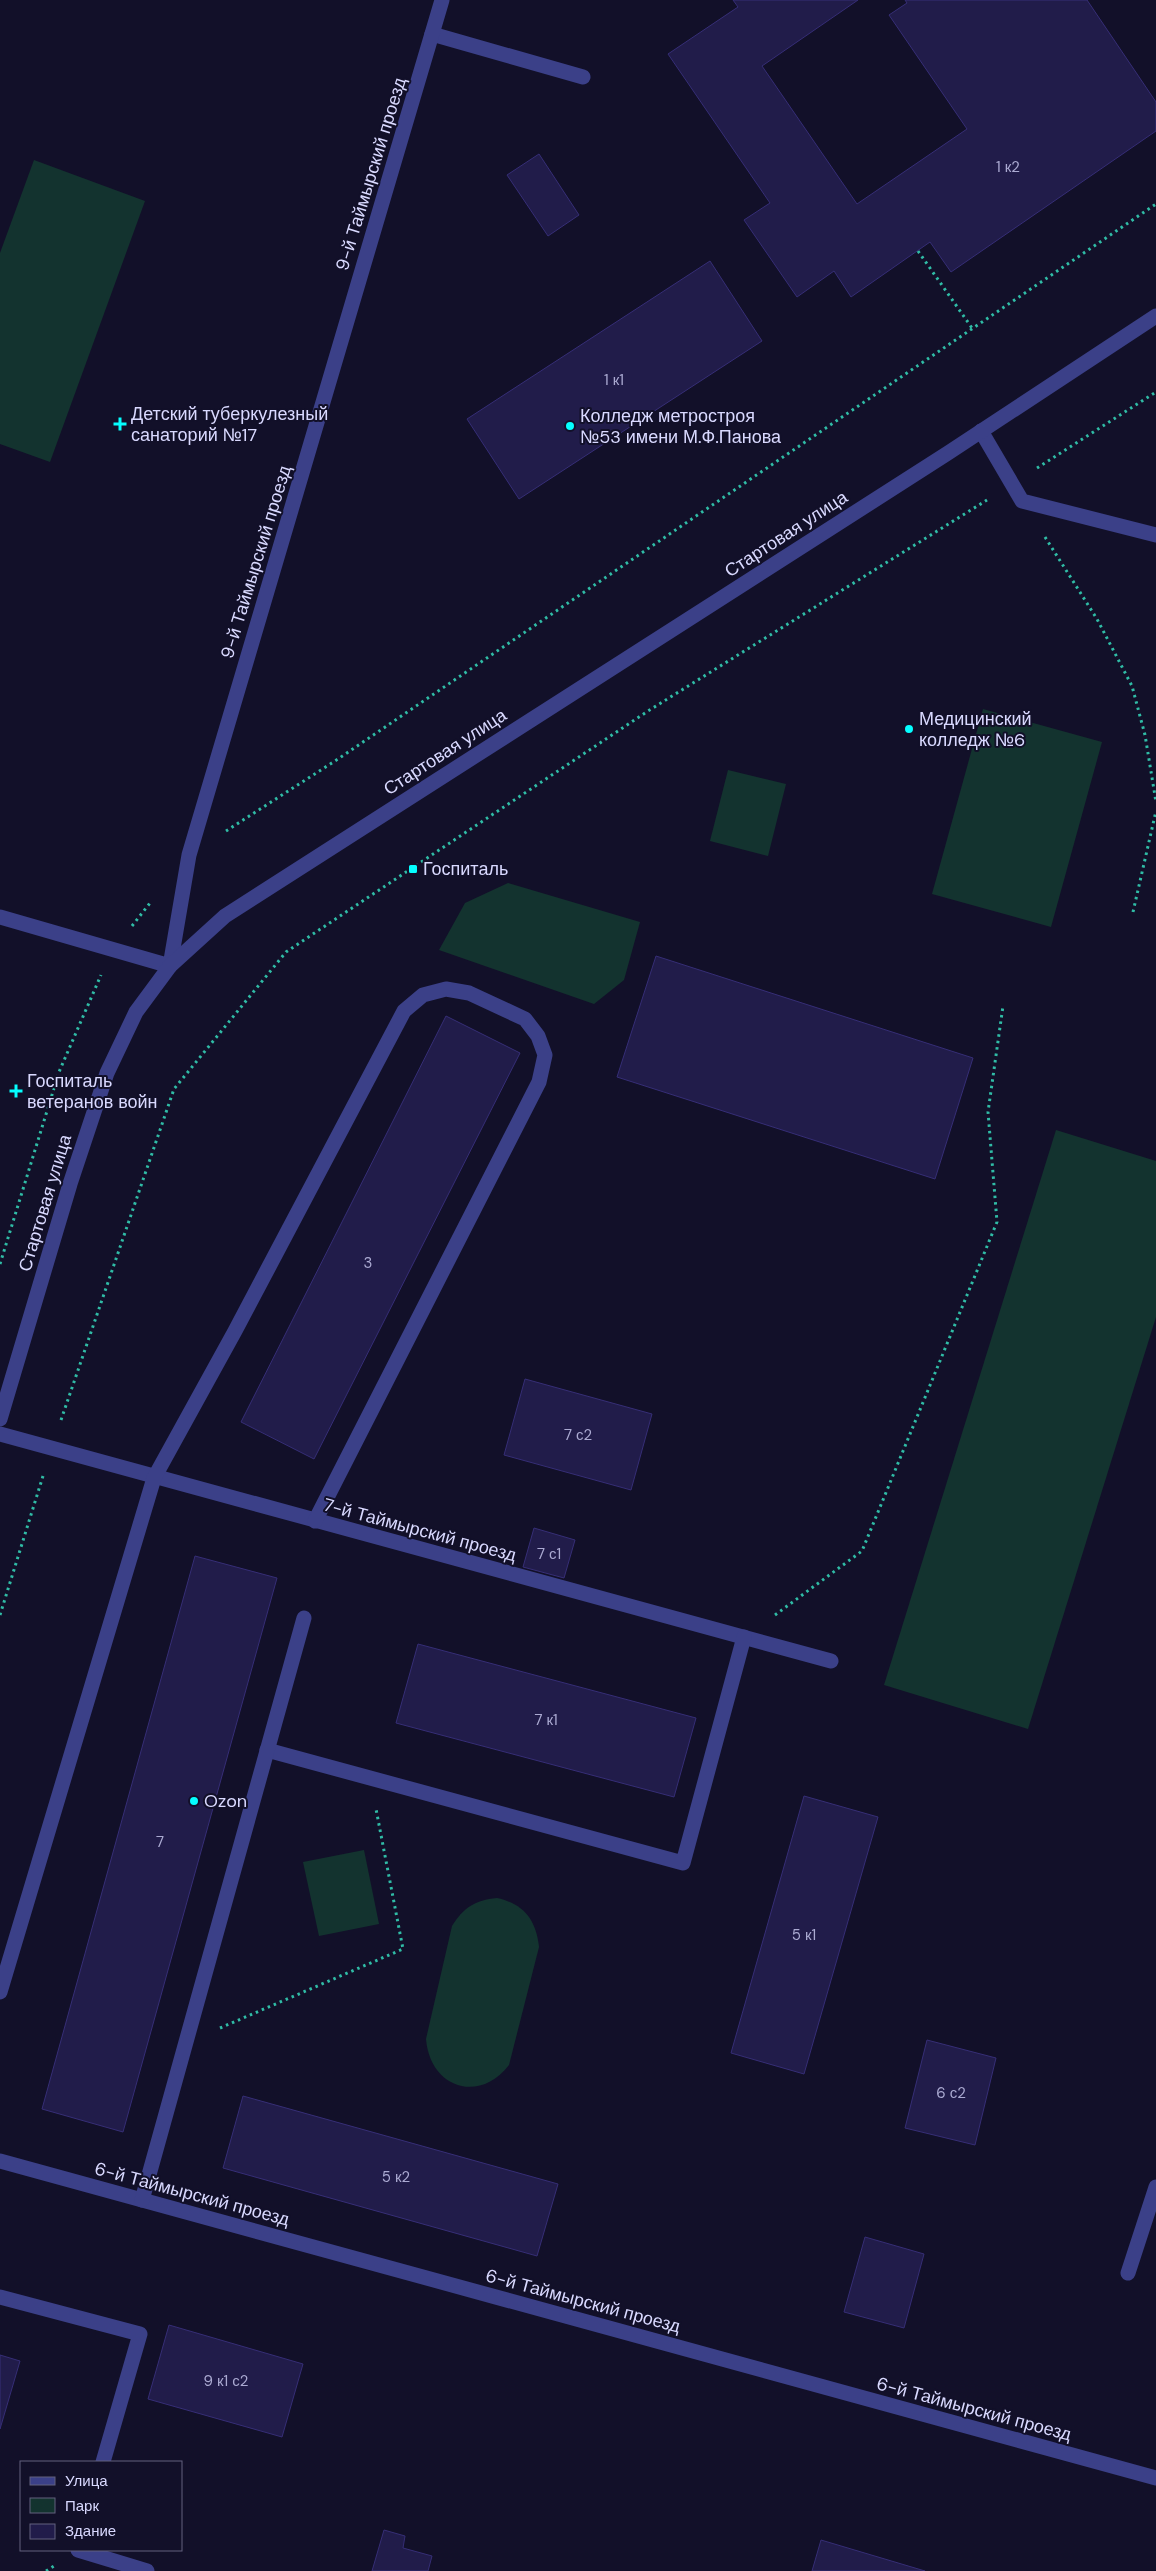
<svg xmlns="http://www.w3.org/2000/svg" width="1156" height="2571" font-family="'DM Sans',sans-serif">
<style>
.park{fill:#13332f}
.building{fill:#211c4a;stroke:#362e76}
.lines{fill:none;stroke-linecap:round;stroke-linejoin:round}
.path{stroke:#30bca6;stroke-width:3;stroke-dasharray:2.5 4;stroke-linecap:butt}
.minor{stroke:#3b4088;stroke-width:15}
.poi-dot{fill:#05feff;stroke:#121029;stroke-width:2}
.labels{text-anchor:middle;stroke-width:4;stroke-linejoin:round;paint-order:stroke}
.number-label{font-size:15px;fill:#abaad2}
.street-label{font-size:18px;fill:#d9d9ff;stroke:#121029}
.poi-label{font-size:18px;fill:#d9d9ff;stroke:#121029;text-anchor:start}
</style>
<rect width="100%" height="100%" fill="#121029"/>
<g class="park">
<path d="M34 160 145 201 50 462 0 444V253Z"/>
<path d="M983 709 1102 742 1051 927 932 894Z"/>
<path d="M728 770 786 784 768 856 710 841Z"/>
<path d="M508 883 640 922 624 980 594 1004 439 950 465 903Z"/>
<path d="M1056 1130 1156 1161V1317L1028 1729 884 1685Z"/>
<path d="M364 1850 379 1924 319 1936 303 1862Z"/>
<path d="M497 1898C524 1904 536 1920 539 1947L509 2065C479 2104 430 2088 426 2039L452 1926C463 1908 475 1900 497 1898Z"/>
</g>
<g class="building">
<path d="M733 0H858L762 66 857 204 967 129 889 15 907 3 905 0H1087L1156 102V131L951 272 930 242 851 297 834 271 797 297 744 220 770 203 668 54 738 7Z"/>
<path d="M539 154 579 215 548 236 507 175Z"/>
<path d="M710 261 762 341 519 499 467 419Z"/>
<path d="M656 956 973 1058 935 1179 617 1077Z"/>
<path d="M446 1016 520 1053 314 1459 241 1422Z"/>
<path d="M525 1379 652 1414 631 1490 504 1455Z"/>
<path d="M534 1528 575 1540 564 1578 523 1567Z"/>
<path d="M195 1556 277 1578 123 2132 42 2109Z"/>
<path d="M418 1644 696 1718 674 1797 396 1723Z"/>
<path d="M804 1796 878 1817 804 2074 731 2053Z"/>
<path d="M927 2040 996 2058 975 2145 905 2128Z"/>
<path d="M243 2096 558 2184 537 2256 223 2168Z"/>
<path d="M865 2237 924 2254 904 2328 844 2312Z"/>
<path d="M169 2325 303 2364 282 2437 148 2399Z"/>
<path d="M0 2355 20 2361 0 2429Z"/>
<path d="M384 2530 405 2536 403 2548 432 2556 428 2571H372Z"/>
<path d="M821 2540 925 2571H812Z"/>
</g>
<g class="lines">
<g class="path">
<path d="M918 251 972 328"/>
<path d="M1037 468 1156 392"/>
<path d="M1045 537 1097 619 1132 686 1145 735 1156 802"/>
<path d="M226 831 338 759 1156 204"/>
<path d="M1133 912 1156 811"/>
<path d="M132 926 150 903"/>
<path d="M0 1264 59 1072 101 975"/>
<path d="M61 1420 174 1089 286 952 648 711 987 500"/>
<path d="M0 1615 43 1476"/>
<path d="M775 1615 862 1551 997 1222 988 1112 1003 1006"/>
<path d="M220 2028 403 1949 376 1809"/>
<path d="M46 2571 54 2566"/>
</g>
<g class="minor">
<path d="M432 34 583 77"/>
<path d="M981 431 1022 501 1156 535"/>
<path d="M0 917 170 966 189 855 442 0"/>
<path d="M0 1419 70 1184 107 1073 136 1012 170 966 225 916 948 453 1156 316"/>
<path d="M0 1434 831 1661"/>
<path d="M267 1750 683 1863 744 1637"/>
<path d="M0 1992 154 1478 235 1331 404 1011 423 995 446 989 469 993 525 1019 538 1036 545 1055 539 1082 315 1521"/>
<path d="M0 2161 1156 2478"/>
<path d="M142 2200 304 1618"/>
<path d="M1128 2273 1156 2187"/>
<path d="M0 2297 140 2334 103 2462"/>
<path d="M78 2550 147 2571"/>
</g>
</g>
<g class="poi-dot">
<path d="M117.5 416.5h5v5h5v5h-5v5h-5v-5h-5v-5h5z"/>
<circle cx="570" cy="426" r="5"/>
<circle cx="909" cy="729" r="5"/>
<rect x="408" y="864" width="10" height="10" rx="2.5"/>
<path d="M13.5 1083.5h5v5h5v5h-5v5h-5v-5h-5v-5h5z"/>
<circle cx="194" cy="1801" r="5"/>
</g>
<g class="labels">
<g class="number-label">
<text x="1008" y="172">1 к2</text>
<text x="614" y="385">1 к1</text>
<text x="368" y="1268">3</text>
<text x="578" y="1440">7 с2</text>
<text x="549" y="1559">7 с1</text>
<text x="546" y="1725">7 к1</text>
<text x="160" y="1847">7</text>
<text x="804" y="1940">5 к1</text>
<text x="951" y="2098">6 с2</text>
<text x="396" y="2182">5 к2</text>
<text x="226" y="2386">9 к1 с2</text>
</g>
<g class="street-label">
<text transform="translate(371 174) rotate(-73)" y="6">9-й Таймырский проезд</text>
<text transform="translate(786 534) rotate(-33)" y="6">Стартовая улица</text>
<text transform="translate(256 562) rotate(-73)" y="6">9-й Таймырский проезд</text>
<text transform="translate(445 752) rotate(-33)" y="6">Стартовая улица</text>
<text transform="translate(45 1203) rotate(-73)" y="6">Стартовая улица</text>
<text transform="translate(420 1530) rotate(15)" y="6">7-й Таймырский проезд</text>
<text transform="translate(192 2194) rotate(15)" y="6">6-й Таймырский проезд</text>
<text transform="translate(583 2301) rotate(15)" y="6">6-й Таймырский проезд</text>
<text transform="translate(974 2409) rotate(15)" y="6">6-й Таймырский проезд</text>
</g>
<g class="poi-label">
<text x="131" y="420">Детский туберкулезный<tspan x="131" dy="21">санаторий №17</tspan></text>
<text x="580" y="422">Колледж метростроя<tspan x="580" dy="21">№53 имени М.Ф.Панова</tspan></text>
<text x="919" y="725">Медицинский<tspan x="919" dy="21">колледж №6</tspan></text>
<text x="423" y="875">Госпиталь</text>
<text x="27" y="1087">Госпиталь<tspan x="27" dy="21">ветеранов войн</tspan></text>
<text x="204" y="1807">Ozon</text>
</g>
</g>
<rect x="20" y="2461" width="162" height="90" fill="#121029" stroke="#62607f"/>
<rect x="30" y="2477" width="25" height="8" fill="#3b4088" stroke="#62607f"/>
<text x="65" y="2486" font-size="15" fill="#d9d9ff">Улица</text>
<rect x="30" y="2498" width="25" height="15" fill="#13332f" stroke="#62607f"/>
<text x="65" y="2511" font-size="15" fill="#d9d9ff">Парк</text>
<rect x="30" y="2524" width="25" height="15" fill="#211c4a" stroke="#62607f"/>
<text x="65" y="2536" font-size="15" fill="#d9d9ff">Здание</text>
</svg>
